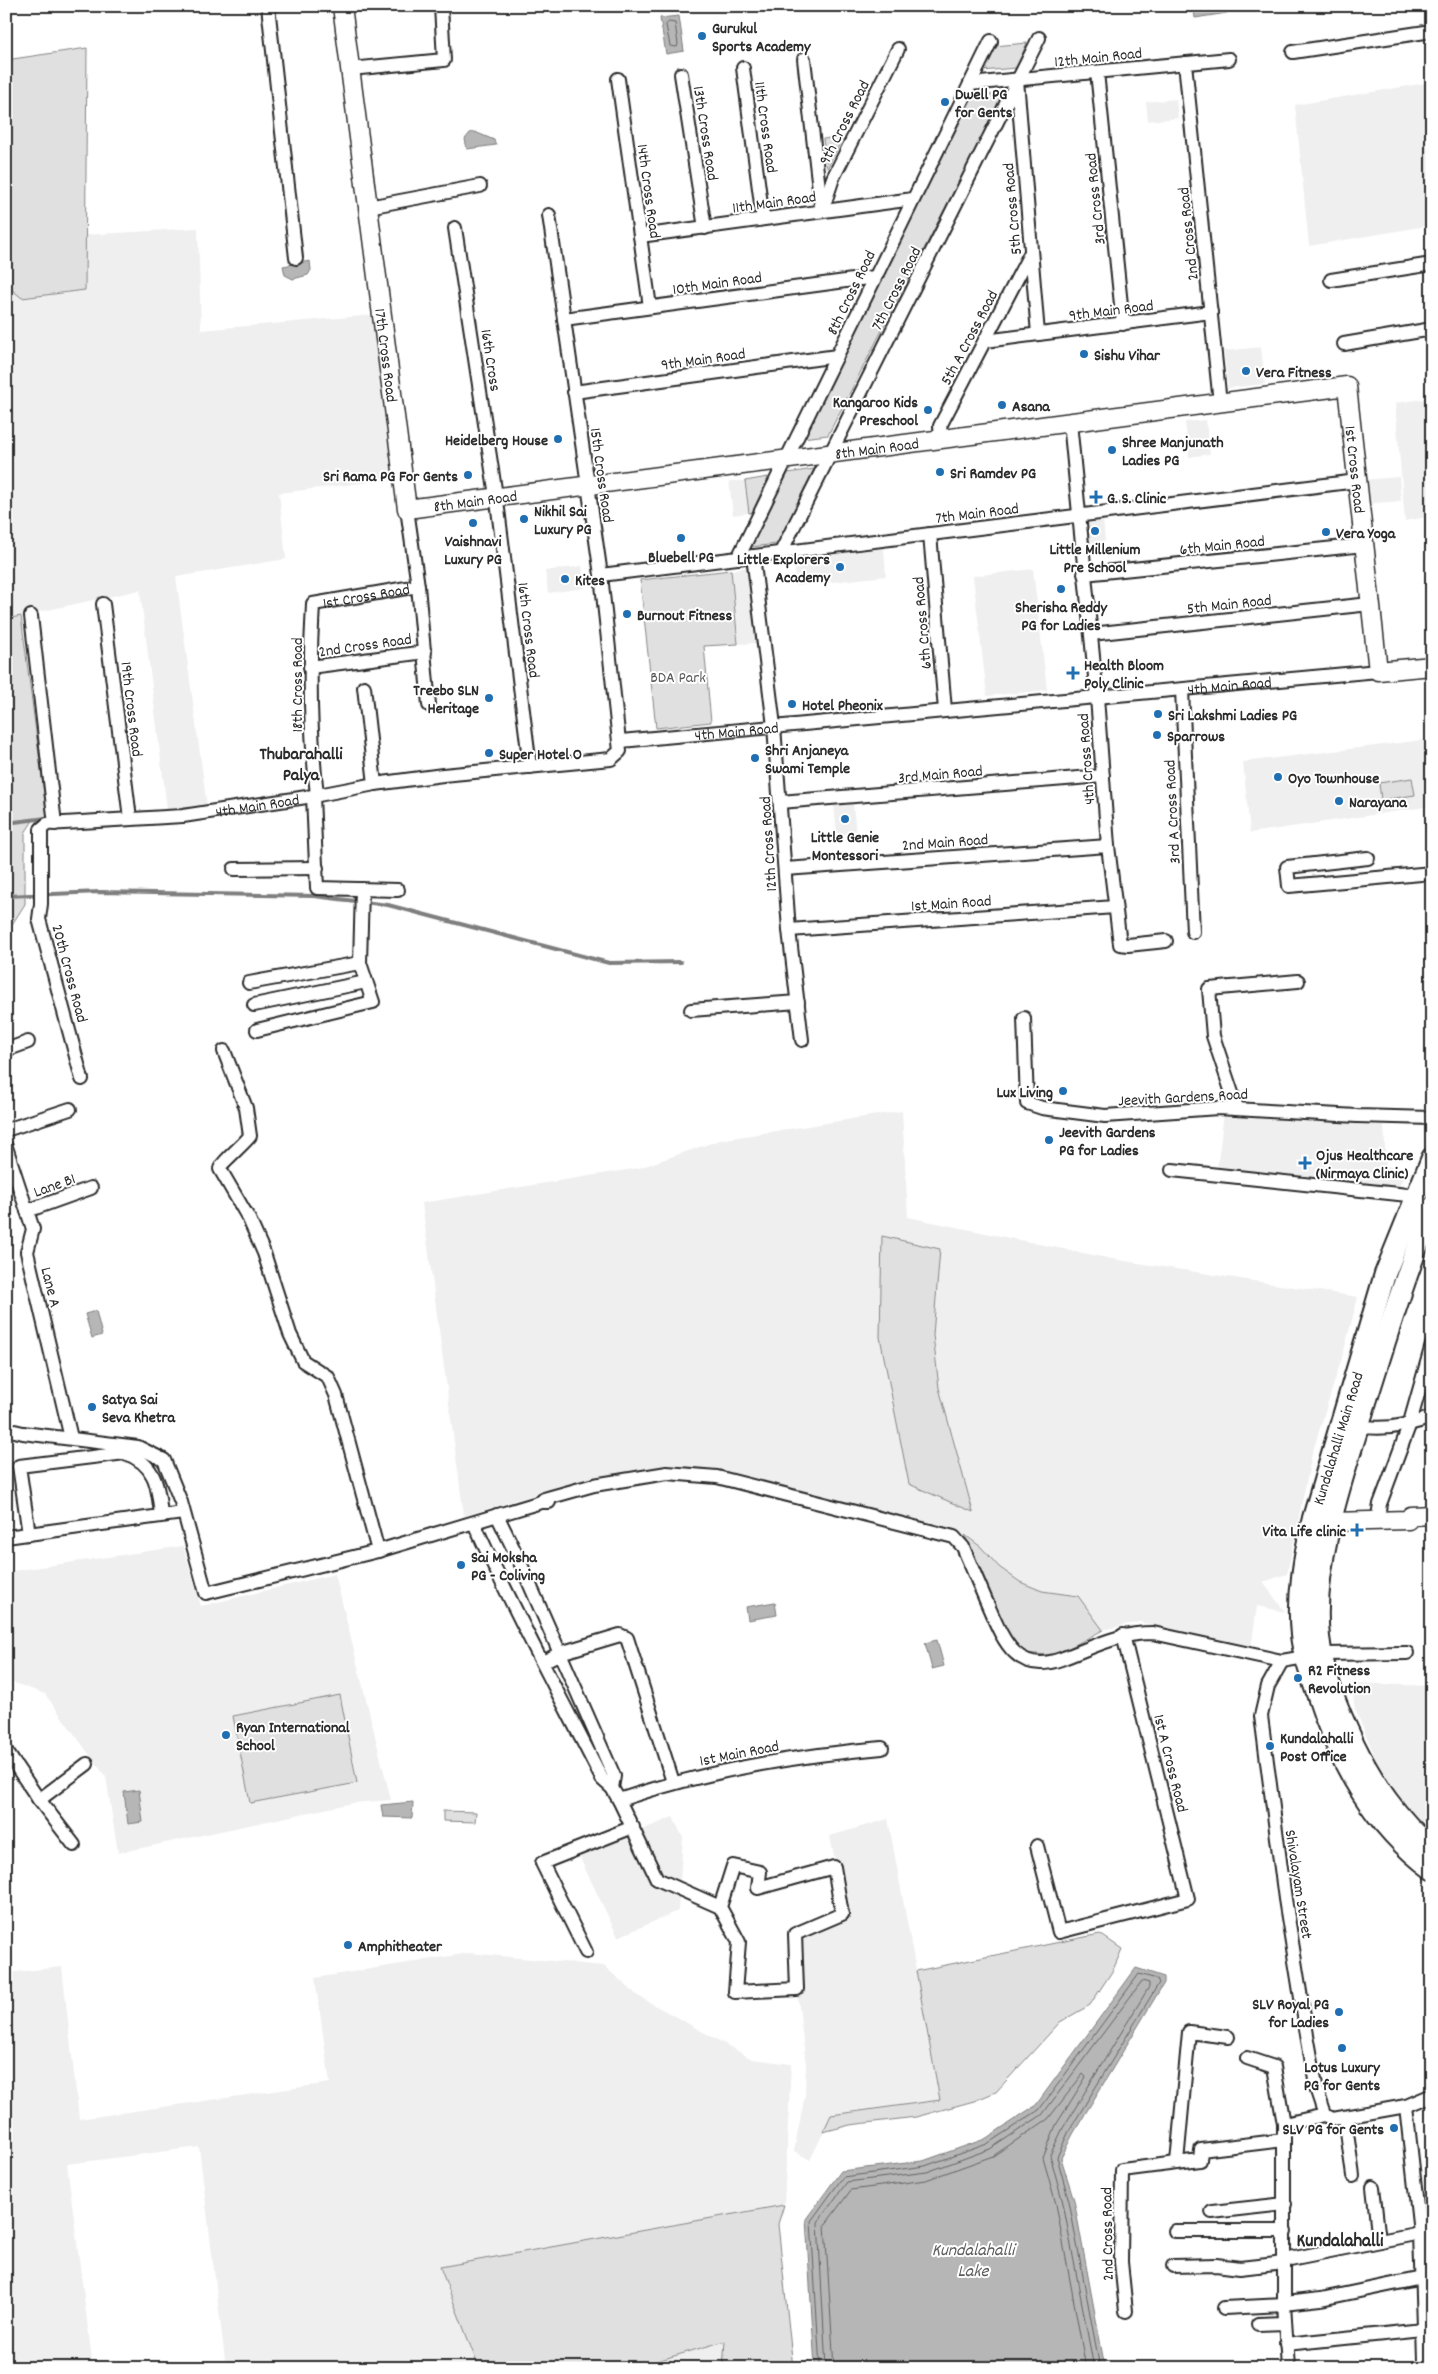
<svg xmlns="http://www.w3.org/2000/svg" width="1438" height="2374" font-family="Dekko,sans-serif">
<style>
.built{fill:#efefef}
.green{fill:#e0e0e0;stroke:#868686}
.water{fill:#b6b6b6;stroke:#7e7e7e}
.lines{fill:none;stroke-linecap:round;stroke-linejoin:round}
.shore{stroke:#636363;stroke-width:1}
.stream{stroke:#7e7e7e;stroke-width:4}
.street-casing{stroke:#2b2b2b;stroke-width:16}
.secondary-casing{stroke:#2b2b2b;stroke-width:21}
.primary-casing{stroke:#2b2b2b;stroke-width:24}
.street{stroke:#fff;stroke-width:12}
.secondary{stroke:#fff;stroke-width:18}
.primary{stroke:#fff;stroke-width:20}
.poi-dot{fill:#1f6fb2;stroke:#fff;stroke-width:2}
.labels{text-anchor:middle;stroke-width:4;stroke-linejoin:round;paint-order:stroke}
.poi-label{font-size:16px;font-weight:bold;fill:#2b2b2b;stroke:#fff;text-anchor:start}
.street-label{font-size:16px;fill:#2b2b2b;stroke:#fff}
.park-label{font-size:16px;fill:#585858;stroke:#fff}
.neighbourhood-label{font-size:18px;font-weight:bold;fill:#2b2b2b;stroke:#fff}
.water-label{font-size:18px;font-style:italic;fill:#5c5c5c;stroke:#fff}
.quarter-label{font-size:19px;font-weight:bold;fill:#2b2b2b;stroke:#fff}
</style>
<rect width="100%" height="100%" fill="#fff"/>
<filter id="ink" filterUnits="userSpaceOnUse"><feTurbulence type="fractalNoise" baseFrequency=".02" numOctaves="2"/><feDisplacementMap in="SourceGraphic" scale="10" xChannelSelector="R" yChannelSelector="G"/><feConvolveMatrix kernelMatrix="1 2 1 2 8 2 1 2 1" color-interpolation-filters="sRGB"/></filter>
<g filter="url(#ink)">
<g class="built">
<path d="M1432 82V225L1309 246 1295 105Z"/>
<path d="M1176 99 1178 118 1148 121 1146 102Z"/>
<path d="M198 228 201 330 374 315 396 479 279 493 286 559 176 577 207 806 167 809 140 590 6 619V292L12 290H85V235Z"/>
<path d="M1261 347 1265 384 1228 388 1224 351Z"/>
<path d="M1432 398V516L1405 521 1395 403Z"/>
<path d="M1206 420 1210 454 1189 457 1185 422Z"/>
<path d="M1399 477 1401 501 1365 504 1362 480Z"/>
<path d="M729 481H745L749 513 733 515Z"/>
<path d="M1103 519 1105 541 1088 543 1085 521Z"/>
<path d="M884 548 886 576 796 586 794 559Z"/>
<path d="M582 566 585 588 548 593 545 571Z"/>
<path d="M748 567 756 643 738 644 731 570Z"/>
<path d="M1033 569 1047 690 987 696 973 576Z"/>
<path d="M1432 739V806L1250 833 1243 762Z"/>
<path d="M853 804 856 833 837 834 834 805Z"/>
<path d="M902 1111 908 1217 1112 1259 1358 1297 1343 1354 1312 1454 1287 1574 1263 1582 1285 1612 1257 1606 1251 1649 1139 1622 1103 1630 1058 1654 1046 1655 1026 1653 1006 1639 965 1535 952 1529 715 1469 676 1467 593 1481 533 1495 464 1516 422 1203 639 1168 720 1140Z"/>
<path d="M1224 1114 1384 1125 1386 1166 1406 1169 1399 1187 1217 1169Z"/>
<path d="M183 1546 201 1606 335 1574 391 1800 353 1803 118 1853 106 1777 45 1694 6 1680V1572Z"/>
<path d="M1351 1683 1432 1686V1831L1401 1804 1384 1778 1355 1709Z"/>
<path d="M673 1817 683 1838 678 1911 618 1937 579 1856Z"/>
<path d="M888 1819 940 2100 832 2115 810 2160 794 2151 805 2095 806 2065 790 1930 844 1907 830 1836Z"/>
<path d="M469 1953 604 1966 638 1996 752 2059 791 2064 784 2205 440 2267 479 2368H226L199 2147 67 2164 93 2368H6V1973L62 1967 79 2119 330 2083 315 1978Z"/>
<path d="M725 2341 723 2368H633Z"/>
</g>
<g class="green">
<path d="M1027 43 1016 68 982 71 994 46Z"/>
<path d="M87 48 85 290 22 298 12 290 6 292V60Z"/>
<path d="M1004 94 828 435 802 438 973 96Z"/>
<path d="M843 137 828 167 827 168 823 139Z"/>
<path d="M814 469 777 544 750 547 788 473Z"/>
<path d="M768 477 752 513H749L745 481Z"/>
<path d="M731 570 738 644 704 646 711 722 656 728 640 580Z"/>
<path d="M21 616 47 817 34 819 25 833V904L6 934V619Z"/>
<path d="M1412 778 1415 795 1381 800 1379 783Z"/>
<path d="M882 1236 940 1249 933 1335 939 1388 973 1512 909 1484 880 1337Z"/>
<path d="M965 1535 981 1547 999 1567 1020 1582 1042 1591 1078 1596 1103 1630 1058 1654 1046 1655 1026 1653 1005 1636Z"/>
<path d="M340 1695 357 1783 250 1803 233 1716Z"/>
<path d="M443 1811 476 1812 475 1822 443 1821Z"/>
<path d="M1100 1934 1122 1949 1113 1970 1090 2005 1060 2022 996 2092 974 2101 916 2117 850 2125 823 2132 831 2115 940 2100 916 1971Z"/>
<path d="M784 2205 778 2224 793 2368H723L725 2341 633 2368H479L440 2267Z"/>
</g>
<g class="water">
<path d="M1213 6H1226L1227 13 1195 18 1194 9Z"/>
<path d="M679 16 684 51 666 54 660 18Z"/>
<path d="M475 132 494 140 496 145 467 149 465 139 470 133Z"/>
<path d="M310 261 311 270 308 275 293 279 285 275 283 266Z"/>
<path d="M96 1311 102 1335 92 1338 85 1314Z"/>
<path d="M775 1602 777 1615 748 1620 746 1607Z"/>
<path d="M937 1640 944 1666 932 1669 925 1643Z"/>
<path d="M139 1790 143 1822 128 1824 124 1792Z"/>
<path d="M413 1802 412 1818 383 1817 381 1805Z"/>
<path d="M1136 1968 1164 1977V1983L1073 2134 1061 2158 1074 2200 1105 2368H815L806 2219 841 2171 923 2161 985 2139 1036 2105Z"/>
</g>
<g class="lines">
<g class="shore">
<path d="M669 22 675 23 678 44 677 47 670 46 666 25Z"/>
<path d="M820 2368 811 2221 843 2177 925 2166 987 2144 1039 2110 1139 1974 1157 1979 1159 1983 1069 2131 1057 2157 1069 2201 1100 2368"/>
<path d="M826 2368 818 2222 847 2182 927 2172 990 2149 1042 2115 1142 1981 1149 1983V1987L1063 2128 1050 2155 1063 2203 1094 2368"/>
<path d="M834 2368 825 2225 851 2190 926 2180 993 2156 1048 2119 1083 2074 1086 2077 1056 2125 1043 2158 1056 2204 1086 2368"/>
</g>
<g class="stream">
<path d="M6 823 47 818"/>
<path d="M6 896 100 892 314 896 388 905 609 963 681 962"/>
</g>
<defs>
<g id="street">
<path d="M268 6 296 258"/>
<path d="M1293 52 1432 31"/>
<path d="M804 59 821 206"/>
<path d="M1185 63 1220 403"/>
<path d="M743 68 763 219"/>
<path d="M350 69 444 60 441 6"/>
<path d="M1097 72 1123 324"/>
<path d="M681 74 705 228"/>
<path d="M618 79 650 307"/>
<path d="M1017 80 1038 334"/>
<path d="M970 84 1229 59"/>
<path d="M368 207 480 186"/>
<path d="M822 211 833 178 898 49"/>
<path d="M455 228 498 509 530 767"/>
<path d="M640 236 913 199"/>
<path d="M1331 280 1432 264"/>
<path d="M564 319 875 277"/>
<path d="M985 341 1211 312"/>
<path d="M1344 344 1432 329"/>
<path d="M574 392 837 356"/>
<path d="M1070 422 1097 697 1108 846 1120 944 1128 945 1166 941"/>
<path d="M941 439 940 426 1031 252"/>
<path d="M407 509 418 586 429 705"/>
<path d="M930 534 945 710"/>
<path d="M781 552 1039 38"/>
<path d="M753 556 774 726 789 930 802 1040"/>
<path d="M738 558 991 41"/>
<path d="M1084 574 1364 545"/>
<path d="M601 575 1357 481"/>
<path d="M103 604 130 818"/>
<path d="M31 616 55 824"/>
<path d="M1091 634 1370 604"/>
<path d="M310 667 425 652"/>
<path d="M364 687 375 784"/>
<path d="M1182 690 1193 932"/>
<path id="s1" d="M621 741 1378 671"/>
<path id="s2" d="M317 795C310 731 309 668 313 604L418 586"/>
<path d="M313 796 317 888 398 890"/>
<path d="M780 802 1103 776"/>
<path d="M1368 858 1287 867 1289 886 1432 873"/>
<path d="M234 869 317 868"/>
<path d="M785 869 1108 846"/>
<path d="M789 930 1115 907"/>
<path d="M249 983 360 963"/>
<path d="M254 1005 366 982"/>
<path d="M691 1010 798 1002"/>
<path d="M1024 1018 1027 1103 1042 1108 1105 1116 1218 1108 1357 1116 1432 1118"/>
<path d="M257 1030 373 1002 360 963 362 889"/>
<path d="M6 1050 28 1042"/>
<path d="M224 1051 246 1108 250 1136C244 1144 220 1164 220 1169L249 1219 264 1253 290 1334 303 1361 328 1377 336 1395 378 1551"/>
<path id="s3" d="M82 1079 39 919 41 904V829L47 824 183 816 313 796 375 784 443 775 611 759 620 751 601 575 549 215"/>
<path d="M1237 1108 1213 1036 1209 989 1298 981"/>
<path d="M6 1130 70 1109"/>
<path d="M6 1147 33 1229 27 1252 71 1438"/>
<path d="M1172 1170 1417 1196"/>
<path d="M27 1211 91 1188"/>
<path d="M1358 1426C1384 1431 1408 1426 1432 1417"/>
<path d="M6 1429 23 1433 138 1447 164 1460 181 1502 206 1593 378 1551 541 1502H549"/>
<path d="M541 1502 544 1499 594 1485 667 1473 717 1477 954 1537 963 1547C971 1566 979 1584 987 1603 1002 1637 1015 1676 1061 1659 1094 1647 1117 1633 1153 1633L1282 1661 1322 1654 1407 1653"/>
<path d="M497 1515 519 1560 614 1776 612 1788"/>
<path d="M1377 1522 1380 1504 1409 1426 1432 1345"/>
<path d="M474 1523C513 1610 559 1694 602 1779L612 1788 619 1800C705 1771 792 1756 882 1748"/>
<path d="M29 1534 19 1466 125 1453C156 1464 158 1486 161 1515"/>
<path d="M6 1537 183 1513"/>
<path d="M1282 1661 1268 1686 1261 1716 1285 1899 1306 2029 1317 2091 1325 2115"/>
<path d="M543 1662 560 1653 620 1635 627 1638 673 1782"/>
<path d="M6 1751 37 1797 74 1845"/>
<path d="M39 1800 87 1764"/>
<path d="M619 1800 657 1879 720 1907 733 1866 760 1872 758 1888 834 1867 842 1914 795 1934 797 1989 735 1992 739 1942 720 1907"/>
<path d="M1037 1846 1059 1932 1188 1899 1123 1635"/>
<path d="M586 1952 542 1863 633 1827"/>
<path d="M1247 2058 1274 2067 1284 2124V2303L1288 2368"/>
<path d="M1406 2106 1420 2233 1424 2359"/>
<path d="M1345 2117 1353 2176"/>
<path d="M1284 2124 1325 2115 1333 2119 1406 2106 1432 2095"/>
<path d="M1177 2162 1189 2032 1228 2037"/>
<path d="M1373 2187 1379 2241"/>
<path d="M1212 2212 1285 2204"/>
<path d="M1175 2231H1285"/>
<path d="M1285 2260 1420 2233"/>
<path d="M1173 2266 1216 2265 1240 2268 1285 2263"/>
<path d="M1284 2303 1321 2299 1422 2278"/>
<path d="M1224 2308 1285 2305"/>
<path d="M1126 2311 1121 2262 1122 2170 1200 2160 1201 2150 1284 2140"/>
<path d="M1258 2324 1285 2323"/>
<path d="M1286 2344 1423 2330"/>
</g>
<g id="secondary">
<path id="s4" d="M342 6 407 509 1347 386 1378 671 1432 666"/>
<path d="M1331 1522 1408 1520 1411 1516 1432 1515"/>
</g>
<g id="primary">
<path d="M1432 1158 1385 1274 1313 1518C1304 1556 1297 1596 1301 1635 1303 1655 1311 1675 1317 1694 1339 1763 1373 1825 1432 1869"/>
<path d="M1432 1208C1406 1273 1386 1338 1365 1405 1344 1473 1311 1565 1319 1637 1323 1674 1338 1710 1354 1744 1374 1785 1397 1818 1432 1849"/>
</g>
</defs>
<use href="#street" class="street-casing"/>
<use href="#secondary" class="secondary-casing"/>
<use href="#primary" class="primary-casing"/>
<use href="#street" class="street"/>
<use href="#secondary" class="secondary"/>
<use href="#primary" class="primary"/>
</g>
</g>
<g class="poi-dot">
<circle cx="702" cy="36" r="5"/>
<circle cx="945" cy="102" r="5"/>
<circle cx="1084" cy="354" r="5"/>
<circle cx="1246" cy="371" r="5"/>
<circle cx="1002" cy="405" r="5"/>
<circle cx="928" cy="410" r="5"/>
<circle cx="558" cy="439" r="5"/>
<circle cx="1112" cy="450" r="5"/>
<circle cx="940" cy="472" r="5"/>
<circle cx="468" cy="475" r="5"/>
<path d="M1093.5 489.5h5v5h5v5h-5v5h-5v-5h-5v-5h5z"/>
<circle cx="524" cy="519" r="5"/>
<circle cx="473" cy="523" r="5"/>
<circle cx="1095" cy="531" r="5"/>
<circle cx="1326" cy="532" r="5"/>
<circle cx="681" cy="538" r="5"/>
<circle cx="840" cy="567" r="5"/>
<circle cx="565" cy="579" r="5"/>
<circle cx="1061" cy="589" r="5"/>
<circle cx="627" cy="614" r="5"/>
<path d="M1070.5 665.5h5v5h5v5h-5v5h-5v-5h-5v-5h5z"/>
<circle cx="489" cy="698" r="5"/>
<circle cx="792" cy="704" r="5"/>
<circle cx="1158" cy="714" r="5"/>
<circle cx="1157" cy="735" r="5"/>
<circle cx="489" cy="753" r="5"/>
<circle cx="755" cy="758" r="5"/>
<circle cx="1278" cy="777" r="5"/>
<circle cx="1339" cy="801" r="5"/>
<circle cx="845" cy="819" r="5"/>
<circle cx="1063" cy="1091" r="5"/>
<circle cx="1049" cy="1140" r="5"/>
<path d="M1302.5 1155.5h5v5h5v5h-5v5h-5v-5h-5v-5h5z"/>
<circle cx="92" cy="1407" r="5"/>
<path d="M1354.5 1522.5h5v5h5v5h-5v5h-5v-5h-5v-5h5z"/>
<circle cx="461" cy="1565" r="5"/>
<circle cx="1298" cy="1678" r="5"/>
<circle cx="226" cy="1735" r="5"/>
<circle cx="1270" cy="1746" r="5"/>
<circle cx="348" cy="1945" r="5"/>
<circle cx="1339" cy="2012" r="5"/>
<circle cx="1342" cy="2048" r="5"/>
<circle cx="1394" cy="2128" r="5"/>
</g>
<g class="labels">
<g class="poi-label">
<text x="712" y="33">Gurukul<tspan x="712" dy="18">Sports Academy</tspan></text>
<text x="955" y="99">Dwell PG<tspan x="955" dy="18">for Gents</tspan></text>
<text x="1094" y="360">Sishu Vihar</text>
<text x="1256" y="377">Vera Fitness</text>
<text x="918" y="407" text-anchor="end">Kangaroo Kids<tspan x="918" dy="18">Preschool</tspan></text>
<text x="1012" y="411">Asana</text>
<text x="548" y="445" text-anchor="end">Heidelberg House</text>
<text x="1122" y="447">Shree Manjunath<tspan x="1122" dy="18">Ladies PG</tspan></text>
<text x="950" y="478">Sri Ramdev PG</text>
<text x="458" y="481" text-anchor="end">Sri Rama PG For Gents</text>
<text x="1107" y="503">G. S. Clinic</text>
<text x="534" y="516">Nikhil Sai<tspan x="534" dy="18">Luxury PG</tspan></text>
<text x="1336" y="538">Vera Yoga</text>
<text x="473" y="546" text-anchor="middle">Vaishnavi<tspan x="473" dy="18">Luxury PG</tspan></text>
<text x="1095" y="554" text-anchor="middle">Little Millenium<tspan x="1095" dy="18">Pre School</tspan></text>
<text x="681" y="562" text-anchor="middle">Bluebell PG</text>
<text x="830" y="564" text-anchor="end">Little Explorers<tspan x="830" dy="18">Academy</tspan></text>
<text x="575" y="585">Kites</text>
<text x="1061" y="612" text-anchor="middle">Sherisha Reddy<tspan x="1061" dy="18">PG for Ladies</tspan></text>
<text x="637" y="620">Burnout Fitness</text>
<text x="1084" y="670">Health Bloom<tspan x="1084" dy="18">Poly Clinic</tspan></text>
<text x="479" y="695" text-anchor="end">Treebo SLN<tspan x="479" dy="18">Heritage</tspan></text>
<text x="802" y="710">Hotel Pheonix</text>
<text x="1168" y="720">Sri Lakshmi Ladies PG</text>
<text x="1167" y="741">Sparrows</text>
<text x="765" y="755">Shri Anjaneya<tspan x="765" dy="18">Swami Temple</tspan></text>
<text x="499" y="759">Super Hotel O</text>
<text x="1288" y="783">Oyo Townhouse</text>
<text x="1349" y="807">Narayana</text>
<text x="845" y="842" text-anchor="middle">Little Genie<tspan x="845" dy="18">Montessori</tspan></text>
<text x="1053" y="1097" text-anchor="end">Lux Living</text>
<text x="1059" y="1137">Jeevith Gardens<tspan x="1059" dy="18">PG for Ladies</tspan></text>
<text x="1316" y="1160">Ojus Healthcare<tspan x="1316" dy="18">(Nirmaya Clinic)</tspan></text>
<text x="102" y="1404">Satya Sai<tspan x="102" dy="18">Seva Khetra</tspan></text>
<text x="1346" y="1536" text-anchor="end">Vita Life clinic</text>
<text x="471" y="1562">Sai Moksha<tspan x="471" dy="18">PG - Coliving</tspan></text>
<text x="1308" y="1675">R2 Fitness<tspan x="1308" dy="18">Revolution</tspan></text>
<text x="236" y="1732">Ryan International<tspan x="236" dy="18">School</tspan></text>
<text x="1280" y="1743">Kundalahalli<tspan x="1280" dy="18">Post Office</tspan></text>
<text x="358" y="1951">Amphitheater</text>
<text x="1329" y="2009" text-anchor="end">SLV Royal PG<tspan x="1329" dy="18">for Ladies</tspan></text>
<text x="1342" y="2072" text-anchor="middle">Lotus Luxury<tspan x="1342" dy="18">PG for Gents</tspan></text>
<text x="1384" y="2134" text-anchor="end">SLV PG for Gents</text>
</g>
<g class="street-label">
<text transform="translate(1098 56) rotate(-6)" y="6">12th Main Road</text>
<text transform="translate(843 122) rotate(-63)" y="6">9th Cross Road</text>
<text transform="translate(767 127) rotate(82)" y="6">11th Cross Road</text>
<text transform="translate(707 133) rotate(81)" y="6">13th Cross Road</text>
<text transform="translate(650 191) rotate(82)" y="6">14th Cross Road</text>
<text transform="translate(1094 199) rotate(-96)" y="6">3rd Cross Road</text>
<text transform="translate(774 201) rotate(-8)" y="6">11th Main Road</text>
<text transform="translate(1011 209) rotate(-95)" y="6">5th Cross Road</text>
<text transform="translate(1187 234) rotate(-96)" y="6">2nd Cross Road</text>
<text transform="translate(717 282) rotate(-8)" y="6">10th Main Road</text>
<text transform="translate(895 288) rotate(-63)" y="6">7th Cross Road</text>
<text transform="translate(850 292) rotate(-64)" y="6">8th Cross Road</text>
<text transform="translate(1111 309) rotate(-7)" y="6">9th Main Road</text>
<text transform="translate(968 337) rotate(-62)" y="6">5th A Cross Road</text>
<text dy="6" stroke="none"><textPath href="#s4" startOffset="352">17th Cross Road</textPath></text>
<text transform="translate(703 358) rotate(-8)" y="6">9th Main Road</text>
<text transform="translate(492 360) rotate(81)" y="6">16th Cross</text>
<text dy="6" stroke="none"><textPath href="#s4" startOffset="981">8th Main Road</textPath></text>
<text dy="6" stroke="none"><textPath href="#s4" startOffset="1539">1st Cross Road</textPath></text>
<text transform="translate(603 475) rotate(82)" y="6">15th Cross Road</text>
<text dy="6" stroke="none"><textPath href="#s4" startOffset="576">8th Main Road</textPath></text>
<text transform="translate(977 512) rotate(-7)" y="6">7th Main Road</text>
<text transform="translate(1222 544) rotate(-6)" y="6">6th Main Road</text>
<text dy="6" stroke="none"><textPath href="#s2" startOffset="245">1st Cross Road</textPath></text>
<text transform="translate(1229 603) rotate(-6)" y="6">5th Main Road</text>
<text transform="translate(921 623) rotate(-95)" y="6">6th Cross Road</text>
<text transform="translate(530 630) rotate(83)" y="6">16th Cross Road</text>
<text transform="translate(365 644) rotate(-8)" y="6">2nd Cross Road</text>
<text transform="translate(296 685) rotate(-90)" y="6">18th Cross Road</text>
<text dy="6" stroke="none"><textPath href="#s1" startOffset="611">4th Main Road</textPath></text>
<text transform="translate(133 709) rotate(83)" y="6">19th Cross Road</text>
<text dy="6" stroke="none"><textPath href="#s1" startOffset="116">4th Main Road</textPath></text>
<text transform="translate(1085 759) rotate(-94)" y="6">4th Cross Road</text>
<text transform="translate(940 773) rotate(-5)" y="6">3rd Main Road</text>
<text dy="6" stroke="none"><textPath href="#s3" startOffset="475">4th Main Road</textPath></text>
<text transform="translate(1171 812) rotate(-93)" y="6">3rd A Cross Road</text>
<text transform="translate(945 841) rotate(-4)" y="6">2nd Main Road</text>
<text transform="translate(767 844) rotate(-94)" y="6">12th Cross Road</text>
<text transform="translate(951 902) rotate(-4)" y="6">1st Main Road</text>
<text transform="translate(71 973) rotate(75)" y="6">20th Cross Road</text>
<text transform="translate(1183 1096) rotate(-3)" y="6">Jeevith Gardens Road</text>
<text transform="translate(54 1184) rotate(-20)" y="6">Lane B1</text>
<text transform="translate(52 1287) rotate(76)" y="6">Lane A</text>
<text transform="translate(1337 1438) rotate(-73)" y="6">Kundalahalli Main Road</text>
<text transform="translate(739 1752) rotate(-11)" y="6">1st Main Road</text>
<text transform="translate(1172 1763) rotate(76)" y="6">1st A Cross Road</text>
<text transform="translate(1300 1884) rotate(81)" y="6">Shivalayam Street</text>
<text transform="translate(1106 2234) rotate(-91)" y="6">2nd Cross Road</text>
</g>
<g class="park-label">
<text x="678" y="682">BDA Park</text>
</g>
<g class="neighbourhood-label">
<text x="301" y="759">Thubarahalli<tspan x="301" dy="21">Palya</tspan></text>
</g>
<g class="water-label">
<text x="973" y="2255">Kundalahalli<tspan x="973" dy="21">Lake</tspan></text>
</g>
<g class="quarter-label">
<text x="1340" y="2246">Kundalahalli</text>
</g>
</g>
<rect width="1438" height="2374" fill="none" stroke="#fff" stroke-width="25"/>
<rect x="12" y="12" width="1413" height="2349" fill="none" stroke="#2b2b2b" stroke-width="2" filter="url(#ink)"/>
</svg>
